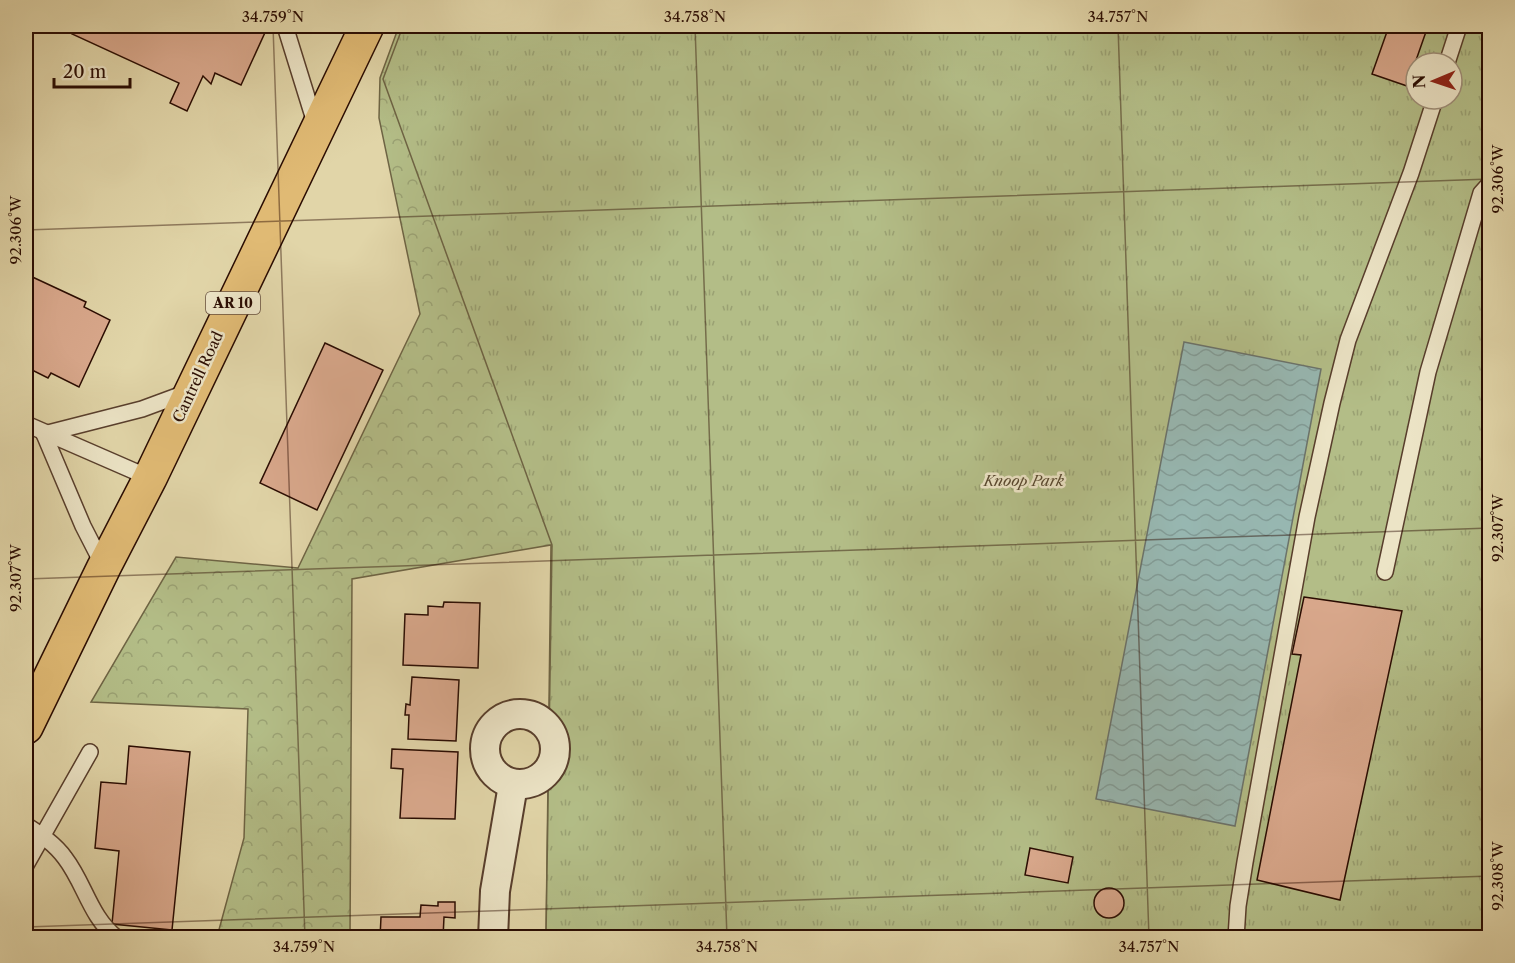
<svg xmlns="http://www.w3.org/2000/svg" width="1515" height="963" font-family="'Libre Caslon Text',serif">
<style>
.forest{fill:url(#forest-crowns);stroke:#6e6444;stroke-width:1.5}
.park{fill:url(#park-tufts);stroke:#6e6444;stroke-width:1.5;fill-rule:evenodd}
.water{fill:url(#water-waves);stroke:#6b736b;stroke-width:1.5}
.building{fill:#d9a88c;stroke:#2a0c02;stroke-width:1.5}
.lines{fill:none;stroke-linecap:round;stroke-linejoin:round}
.lane-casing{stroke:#583e2c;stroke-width:18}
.street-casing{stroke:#583e2c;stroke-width:32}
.primary-casing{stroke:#2a0c02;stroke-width:36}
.lane{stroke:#ece4c6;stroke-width:15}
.street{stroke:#ece4c6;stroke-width:28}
.primary{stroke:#e0ba74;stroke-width:33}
.ticks{fill:none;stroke:#2a0c02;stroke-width:1.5;stroke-opacity:0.45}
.labels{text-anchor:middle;stroke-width:5;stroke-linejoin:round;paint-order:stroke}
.shield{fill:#ece4c6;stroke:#644d3d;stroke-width:1.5}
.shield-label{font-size:14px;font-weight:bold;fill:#2a0c02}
.street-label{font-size:15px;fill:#2a0c02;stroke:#ece4c6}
.park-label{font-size:15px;font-style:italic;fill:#5a4a31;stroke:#ece4c6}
.neatline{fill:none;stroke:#2a0c02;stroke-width:2}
.ticks-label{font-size:15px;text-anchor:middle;fill:#2a0c02}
</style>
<defs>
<pattern id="forest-crowns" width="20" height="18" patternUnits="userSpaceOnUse" patternTransform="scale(1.5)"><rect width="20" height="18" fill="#b3bd87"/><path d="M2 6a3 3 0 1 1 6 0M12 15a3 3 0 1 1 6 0" fill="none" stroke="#9aa173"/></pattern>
<pattern id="park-tufts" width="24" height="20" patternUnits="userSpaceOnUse" patternTransform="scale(1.5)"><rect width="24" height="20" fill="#b3bd87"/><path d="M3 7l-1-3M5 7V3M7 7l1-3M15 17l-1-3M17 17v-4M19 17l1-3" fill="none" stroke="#9aa173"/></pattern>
<pattern id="water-waves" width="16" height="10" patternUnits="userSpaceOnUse" patternTransform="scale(1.5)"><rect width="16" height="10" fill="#97b7b1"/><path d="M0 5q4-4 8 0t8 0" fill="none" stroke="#829c97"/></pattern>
</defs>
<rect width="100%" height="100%" fill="#e1d5a8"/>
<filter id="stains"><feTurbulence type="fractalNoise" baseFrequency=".00333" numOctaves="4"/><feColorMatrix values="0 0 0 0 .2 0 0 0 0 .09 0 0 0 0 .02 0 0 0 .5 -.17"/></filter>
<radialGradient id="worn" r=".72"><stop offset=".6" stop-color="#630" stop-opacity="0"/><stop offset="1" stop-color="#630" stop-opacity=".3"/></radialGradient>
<path class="forest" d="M399 26H1088L546 937 551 545 352 579 350 937H217L244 838 248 709 91 702 176 557 298 568 420 314 379 118 380 78Z"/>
<path class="park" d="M403 26H1489V937H546L552 545 383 79ZM1416 63H1452V99H1416Z"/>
<path class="water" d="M1184 342 1321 369 1235 826 1096 799Z"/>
<g class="building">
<path d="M76 26H268L241 85 215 73 211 84 203 76 187 111 170 103 179 83 72 34Z"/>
<path d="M1389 26H1428L1407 86 1372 74Z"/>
<path d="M26 274 86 302 84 307 110 320 79 387 51 373 48 378 26 367Z"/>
<path d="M325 343 383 370 317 510 260 483Z"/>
<path d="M1304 597 1402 611 1340 900 1257 880 1301 655 1292 654Z"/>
<path d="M444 602 480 603 478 668 403 665 405 614 428 615V606L443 607Z"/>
<path d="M412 677 459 680 456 741 408 739 409 715H405L406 704 410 705Z"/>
<path d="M129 746 190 752 172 930 112 924 119 851 95 848 101 782 126 784Z"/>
<path d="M392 749 458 752 455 819 400 818 403 769 391 768Z"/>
<path d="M1030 848 1073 857 1068 883 1025 875Z"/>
<circle cx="1109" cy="903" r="15"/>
<path d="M438 902H455V918L444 917 443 938H380L381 917H420L421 905 438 906Z"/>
</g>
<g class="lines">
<defs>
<g id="lane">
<path d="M285 26 316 126"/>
<path d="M1447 63 1459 26"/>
<path d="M26 424 150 478"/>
<path d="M44 434 142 409 188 392"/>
<path d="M44 434 83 526 104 567"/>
<path d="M1385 572 1428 372 1481 193 1490 183"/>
<path d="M26 825C40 834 55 844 65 858 85 884 90 917 117 938"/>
<path d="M26 865 90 752"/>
<path d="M1236 938 1238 906 1245 862 1307 517 1332 403 1348 340 1411 173 1435 99"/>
</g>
<g id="street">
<circle cx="520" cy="749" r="35"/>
<path d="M493 938 495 891 513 785"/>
</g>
<path id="primary" d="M26 727 104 567 150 478 367 26"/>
</defs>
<use href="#lane" class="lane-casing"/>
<use href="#street" class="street-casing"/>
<use href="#primary" class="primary-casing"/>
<use href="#lane" class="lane"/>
<use href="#street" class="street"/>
<use href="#primary" class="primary"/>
</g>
<path class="ticks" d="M273 26 305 938M695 26 727 938M1118 26 1149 938M26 230 1490 179M26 579 1490 528M26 927 1490 876"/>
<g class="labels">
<rect class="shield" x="206" y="292" width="54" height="22" rx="4.5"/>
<g class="shield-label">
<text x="233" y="308">AR 10</text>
</g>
<g class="street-label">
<text transform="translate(198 377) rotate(-65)" y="5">Cantrell Road</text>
</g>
<g class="park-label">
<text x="1024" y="486">Knoop Park</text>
</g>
</g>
<rect width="1515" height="963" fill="none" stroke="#e1d5a8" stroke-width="66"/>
<g transform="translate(1434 81) rotate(268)"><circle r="28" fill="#ece4c6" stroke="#9e8e78" stroke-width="1.5"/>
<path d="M0-4.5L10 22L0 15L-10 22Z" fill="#8f2418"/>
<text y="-9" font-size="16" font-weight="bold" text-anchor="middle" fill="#2a0c02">N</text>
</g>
<path d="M54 78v9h76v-9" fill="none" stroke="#2a0c02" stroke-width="3"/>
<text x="63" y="78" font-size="18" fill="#2a0c02" stroke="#ece4c6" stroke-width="4.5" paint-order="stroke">20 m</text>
<rect x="33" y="33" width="1449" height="897" class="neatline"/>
<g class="ticks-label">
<text x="273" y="22">34.759°N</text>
<text x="695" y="22">34.758°N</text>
<text x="1118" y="22">34.757°N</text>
<text transform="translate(1498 179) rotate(-90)" y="5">92.306°W</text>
<text transform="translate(16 230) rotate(-90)" y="5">92.306°W</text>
<text transform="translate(1498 528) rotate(-90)" y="5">92.307°W</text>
<text transform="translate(16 578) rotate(-90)" y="5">92.307°W</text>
<text transform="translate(1498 876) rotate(-90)" y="5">92.308°W</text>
<text x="304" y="952">34.759°N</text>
<text x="727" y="952">34.758°N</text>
<text x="1149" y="952">34.757°N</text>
</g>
<rect width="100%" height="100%" filter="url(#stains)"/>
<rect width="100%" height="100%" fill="url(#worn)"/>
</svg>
